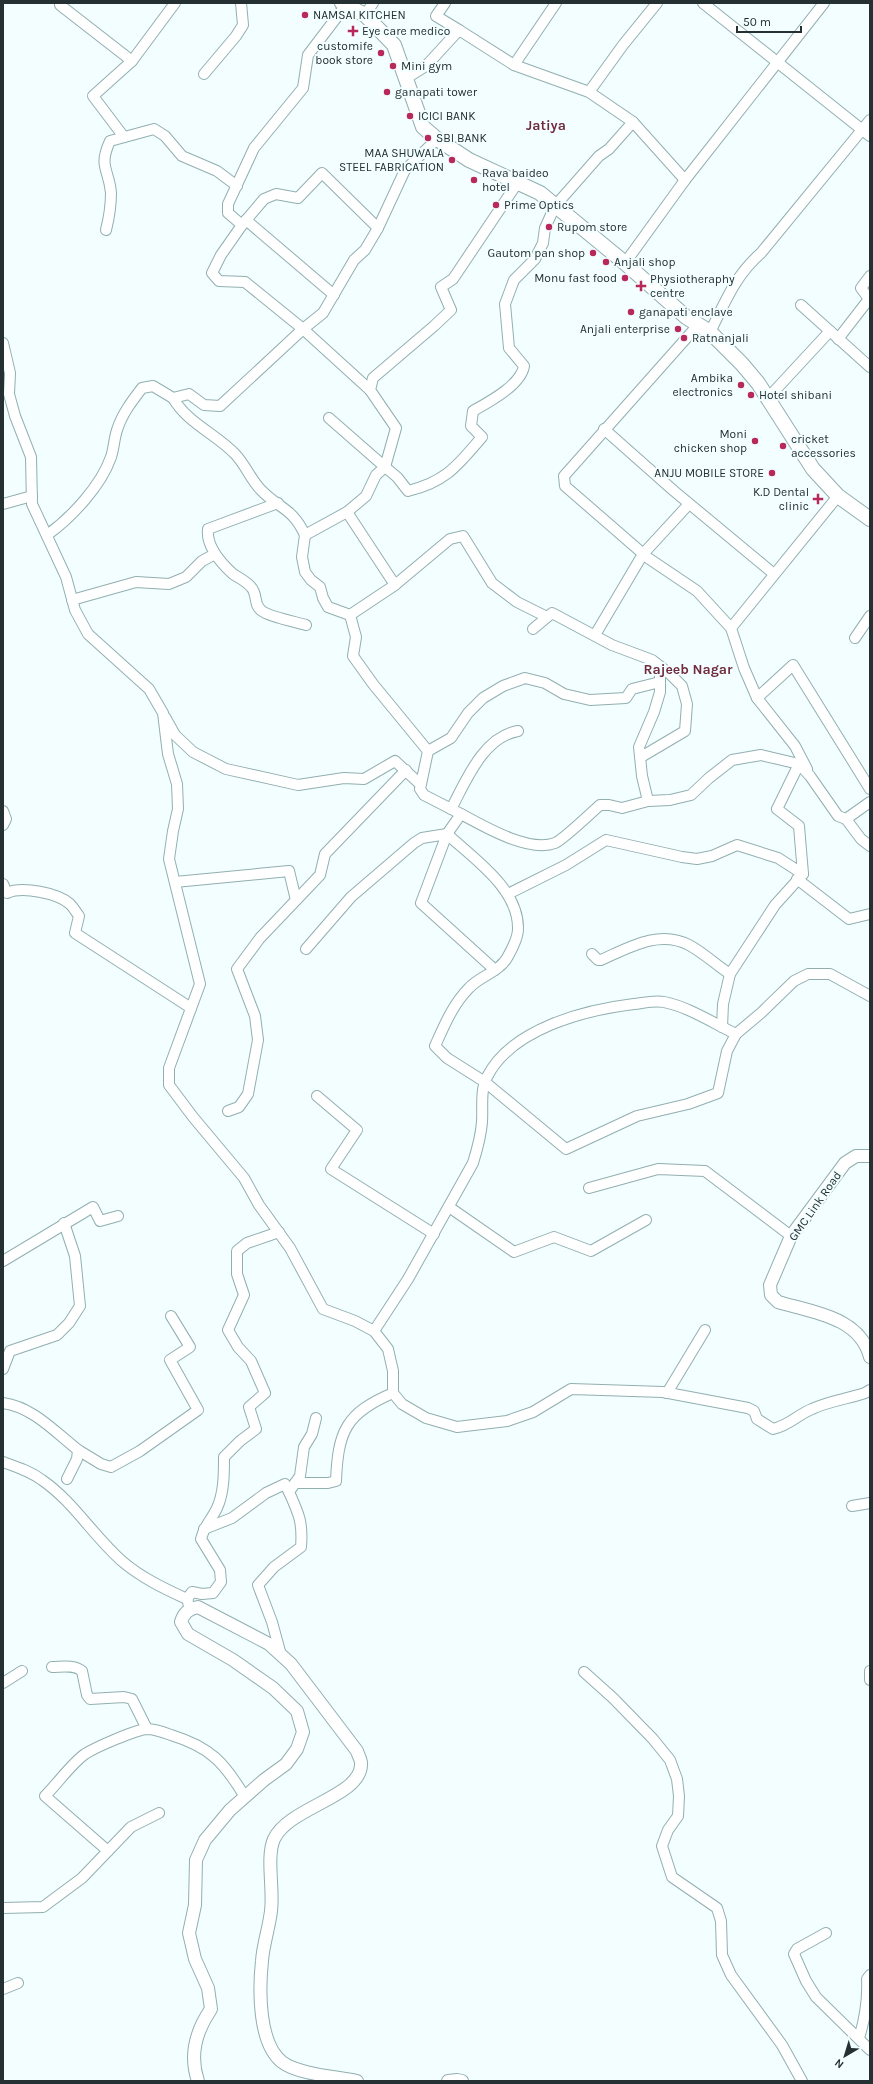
<svg xmlns="http://www.w3.org/2000/svg" width="873" height="2084" font-family="Karla,sans-serif">
<style>
.lines{fill:none;stroke-linecap:round;stroke-linejoin:round}
.minor-casing{stroke:#92afb0;stroke-width:12}
.tertiary-casing{stroke:#92afb0;stroke-width:14}
.secondary-casing{stroke:#92afb0;stroke-width:16}
.minor{stroke:#fff;stroke-width:10}
.tertiary{stroke:#fff;stroke-width:12}
.secondary{stroke:#fff;stroke-width:14}
.poi-dot{fill:#b82959;stroke:#f2feff;stroke-width:1.5}
.labels{text-anchor:middle;stroke-width:4;stroke-linejoin:round;paint-order:stroke}
.poi-label{font-size:12px;fill:#243031;stroke:#f2feff;text-anchor:start}
.street-label{font-size:12px;fill:#243031;stroke:#f2feff}
.quarter-label{font-size:14px;font-weight:bold;fill:#712b3d;stroke:#f2feff}
</style>
<rect width="100%" height="100%" fill="#f2feff"/>
<g class="lines">
<defs>
<g id="minor">
<path d="M703 3 870 136"/>
<path d="M60 5 132 61 93 96 124 137"/>
<path d="M346 5 308 55 303 88 254 148 228 204V213L242 225 221 255 212 273 219 281 245 282 303 329 323 313 354 260 365 250 378 228 405 170 437 139"/>
<path d="M365 15 373 3"/>
<path d="M459 30 514 65 556 3"/>
<path d="M132 61 175 3"/>
<path d="M514 65 589 92 633 122 685 180"/>
<path d="M204 74 236 36 243 25 241 3"/>
<path d="M405 79 426 66 459 30 436 16 445 3"/>
<path d="M589 92 623 45 657 3"/>
<path d="M246 220 334 295"/>
<path d="M242 225 264 199 276 194 298 198 322 173 378 228"/>
<path d="M106 230C109 218 111 206 111 193 109 169 98 167 110 141L154 129 165 136 182 156 217 171 237 186"/>
<path d="M625 263 685 180 824 3"/>
<path d="M801 305 870 367"/>
<path d="M698 325 564 476 565 486 648 558 697 591 731 628"/>
<path d="M710 332C726 301 734 277 761 253L870 120"/>
<path d="M838 339 869 299 861 288 870 276"/>
<path d="M3 343 10 373 9 394 15 416 31 457 32 504 66 577 75 610 88 634 149 689 163 713 168 754 177 784 178 809 173 831 169 859 200 984 169 1068V1085L193 1117 244 1178 259 1205 290 1248 323 1309 355 1321 374 1331 388 1349 393 1371V1393L402 1404 426 1418 457 1427 507 1421 533 1412 571 1389 663 1392 748 1408 754 1411 757 1419 773 1429C790 1425 797 1415 812 1409 829 1401 847 1399 865 1393L870 1390"/>
<path d="M173 398C188 424 217 434 236 455 246 466 251 480 261 490 279 509 292 507 305 535L347 512"/>
<path d="M768 398 830 331"/>
<path d="M329 418 385 467 396 428 370 390 373 378 434 326 451 310 441 287 453 279 518 182"/>
<path d="M604 429 674 491 774 574"/>
<path d="M278 503 208 529C206 546 221 563 233 574 239 578 246 581 251 587 258 594 253 605 262 611 270 617 296 622 306 625"/>
<path d="M3 504 32 496"/>
<path d="M47 535C71 518 101 486 111 457 114 448 114 439 117 430 122 414 132 401 142 388L153 386 173 398 189 394 204 405 220 406 303 329 370 390"/>
<path d="M305 535 302 557 305 572 311 580 320 587 323 598 328 607 350 615"/>
<path d="M395 585 450 539 463 536 492 583 517 602 547 617"/>
<path d="M72 600 136 582 169 584 186 577 202 561 215 554"/>
<path d="M533 629 552 613 612 645 652 660 670 674 682 686 687 704 685 731 641 757"/>
<path d="M595 635 643 554 689 504"/>
<path d="M855 638 870 616"/>
<path d="M757 698 793 665 870 789"/>
<path d="M165 717 175 735 193 752 226 769 298 785 344 778 364 779 395 761 419 783"/>
<path d="M428 751 451 738 468 713 483 698 503 686 525 678 545 683 564 694 590 700 626 698 632 689 660 682"/>
<path d="M807 769 795 746 757 698 744 668 731 628 838 496"/>
<path d="M648 801 642 776 639 747 654 712 660 692V676"/>
<path d="M451 809C466 781 483 737 518 731"/>
<path d="M3 811 6 819 3 825"/>
<path d="M461 814 424 795 420 789 428 751 373 684 353 656 356 637 350 615 395 585 347 512 366 496 376 475 385 467 397 477 408 491C446 482 458 465 482 437L471 426 473 411C489 402 521 385 524 366L509 348 505 304 514 280 535 259 543 243 545 228 555 206 599 156 609 149 633 122"/>
<path d="M846 819 861 839 870 846"/>
<path d="M797 879 849 919 870 914"/>
<path d="M175 882 289 871 296 900"/>
<path d="M3 884 7 893C22 886 58 893 70 904 73 907 76 912 79 916L75 933 191 1008"/>
<path d="M508 894 566 865 606 840 682 857 697 859 712 856 737 845 778 858 803 874"/>
<path d="M306 949 351 897 414 843 422 838 447 834 421 903 495 970"/>
<path d="M592 954 598 960H601C628 948 659 929 689 945 704 953 716 965 730 974"/>
<path d="M722 1027 723 1004 730 974 775 905 803 874 799 826 777 809 799 764"/>
<path d="M736 1034 727 1051 718 1093 688 1104 637 1116 566 1149 485 1082 447 1058 435 1046C444 1026 453 1004 469 988 480 976 499 972 507 958 511 951 518 937 518 929 519 889 474 859 447 834L461 814C483 826 529 853 555 843 563 840 592 812 600 805H609L622 808 648 801 670 800 691 795 709 778 732 760 761 755 799 764 810 776 838 816 846 819 870 802"/>
<path d="M317 1096 357 1130 331 1169 434 1234"/>
<path d="M228 1111 239 1107 248 1094 258 1040 255 1016 237 969 260 938 320 875 325 854 406 770"/>
<path d="M589 1188 658 1169 705 1171 791 1236"/>
<path d="M449 1207 514 1252 554 1237 591 1251 646 1220"/>
<path d="M3 1261 93 1207 100 1221 118 1216"/>
<path d="M374 1331 408 1279 473 1163C477 1150 481 1136 482 1122 483 1107 480 1090 487 1077 511 1029 584 1010 634 1004 643 1003 655 1000 664 1002 689 1007 713 1023 736 1034L761 1013 794 981 808 974H830L870 996"/>
<path d="M3 1369 10 1351 57 1335 69 1323 80 1306 75 1256 64 1223"/>
<path d="M667 1393 705 1330"/>
<path d="M3 1403C33 1407 55 1432 78 1450L77 1459 67 1479"/>
<path d="M78 1450 101 1464 111 1467 140 1451 198 1410 170 1360 190 1347 171 1316"/>
<path d="M3 1462C17 1467 30 1471 42 1480 74 1502 94 1537 123 1562 142 1578 165 1589 187 1599"/>
<path d="M295 1483H328L336 1481C338 1431 346 1413 393 1393"/>
<path d="M852 1506 870 1503"/>
<path d="M204 1529 232 1518 266 1493 285 1484 289 1492"/>
<path d="M190 1609 187 1599 192 1592 202 1594 213 1593 221 1582 220 1570 201 1539C204 1526 212 1519 217 1508 224 1493 224 1474 224 1457L240 1441 256 1429 249 1407 265 1393 251 1361 238 1347 228 1330 244 1295 237 1274V1251L247 1243 279 1232"/>
<path d="M281 1655 272 1622 258 1585 274 1567 301 1547C303 1523 299 1514 289 1492L300 1476 304 1447 312 1434 316 1418"/>
<path d="M52 1667C61 1667 74 1664 82 1671L87 1695 90 1699 124 1697 132 1699 147 1729"/>
<path d="M870 1671V1680"/>
<path d="M584 1672 613 1698 653 1739 670 1760 677 1779 679 1796 678 1816 668 1830 662 1846 672 1877 717 1908 721 1921 722 1955 731 1975 782 2045 802 2081"/>
<path d="M3 1683 22 1671"/>
<path d="M108 1851 45 1796C57 1784 72 1763 85 1754 96 1747 135 1730 147 1729 155 1729 163 1732 171 1735 210 1747 224 1762 245 1797"/>
<path d="M3 1908 43 1907 82 1878 131 1827 159 1813"/>
<path d="M826 1933 797 1949 794 1954 806 1981 816 1997 870 2050"/>
<path d="M3 1989 18 1983"/>
<path d="M859 2038C865 2019 868 2000 867 1979L870 1975"/>
</g>
<g id="tertiary">
<path d="M870 1156H856L845 1163 791 1236 770 1285 771 1295 778 1302C812 1312 860 1317 870 1357"/>
<path d="M198 2081C189 2055 196 2031 211 2009L208 1988 195 1959 189 1933 195 1905 196 1860 205 1840 230 1810 264 1780 286 1764 297 1749 303 1732 297 1711 273 1688 233 1660 188 1634 181 1622C184 1612 189 1609 198 1607L269 1644 291 1664 357 1751C358 1755 362 1761 361 1765 360 1797 289 1807 274 1839 266 1857 274 1890 271 1911 269 1928 263 1945 262 1961 259 1989 258 2043 282 2062 297 2074 338 2077 357 2081"/>
<path d="M448 2081 457 2080 462 2081"/>
</g>
<path id="secondary" d="M342 3 365 15 394 45 423 127 437 139 469 160 540 193 625 263 686 317 710 332 742 364 758 383 813 469 838 496 870 519"/>
</defs>
<use href="#minor" class="minor-casing"/>
<use href="#tertiary" class="tertiary-casing"/>
<use href="#secondary" class="secondary-casing"/>
<use href="#minor" class="minor"/>
<use href="#tertiary" class="tertiary"/>
<use href="#secondary" class="secondary"/>
</g>
<g class="poi-dot">
<circle cx="305" cy="15" r="4"/>
<path d="M351 25h4v4h4v4h-4v4h-4v-4h-4v-4h4z"/>
<circle cx="381" cy="53" r="4"/>
<circle cx="393" cy="66" r="4"/>
<circle cx="387" cy="92" r="4"/>
<circle cx="410" cy="116" r="4"/>
<circle cx="428" cy="138" r="4"/>
<circle cx="452" cy="160" r="4"/>
<circle cx="474" cy="180" r="4"/>
<circle cx="496" cy="205" r="4"/>
<circle cx="549" cy="227" r="4"/>
<circle cx="593" cy="253" r="4"/>
<circle cx="606" cy="262" r="4"/>
<circle cx="625" cy="278" r="4"/>
<path d="M639 280h4v4h4v4h-4v4h-4v-4h-4v-4h4z"/>
<circle cx="631" cy="312" r="4"/>
<circle cx="678" cy="329" r="4"/>
<circle cx="684" cy="338" r="4"/>
<circle cx="741" cy="385" r="4"/>
<circle cx="751" cy="395" r="4"/>
<circle cx="755" cy="441" r="4"/>
<circle cx="783" cy="446" r="4"/>
<circle cx="772" cy="473" r="4"/>
<path d="M816 493h4v4h4v4h-4v4h-4v-4h-4v-4h4z"/>
</g>
<g class="labels">
<g class="poi-label">
<text x="313" y="19">NAMSAI KITCHEN</text>
<text x="362" y="35">Eye care medico</text>
<text x="373" y="50" text-anchor="end">customife<tspan x="373" dy="14">book store</tspan></text>
<text x="401" y="70">Mini gym</text>
<text x="395" y="96">ganapati tower</text>
<text x="418" y="120">ICICI BANK</text>
<text x="436" y="142">SBI BANK</text>
<text x="444" y="157" text-anchor="end">MAA SHUWALA<tspan x="444" dy="14">STEEL FABRICATION</tspan></text>
<text x="482" y="177">Rava baideo<tspan x="482" dy="14">hotel</tspan></text>
<text x="504" y="209">Prime Optics</text>
<text x="557" y="231">Rupom store</text>
<text x="585" y="257" text-anchor="end">Gautom pan shop</text>
<text x="614" y="266">Anjali shop</text>
<text x="617" y="282" text-anchor="end">Monu fast food</text>
<text x="650" y="283">Physiotheraphy<tspan x="650" dy="14">centre</tspan></text>
<text x="639" y="316">ganapati enclave</text>
<text x="670" y="333" text-anchor="end">Anjali enterprise</text>
<text x="692" y="342">Ratnanjali</text>
<text x="733" y="382" text-anchor="end">Ambika<tspan x="733" dy="14">electronics</tspan></text>
<text x="759" y="399">Hotel shibani</text>
<text x="747" y="438" text-anchor="end">Moni<tspan x="747" dy="14">chicken shop</tspan></text>
<text x="791" y="443">cricket<tspan x="791" dy="14">accessories</tspan></text>
<text x="764" y="477" text-anchor="end">ANJU MOBILE STORE</text>
<text x="809" y="496" text-anchor="end">K.D Dental<tspan x="809" dy="14">clinic</tspan></text>
</g>
<g class="street-label">
<text transform="translate(815 1206) rotate(-55)" y="4">GMC Link Road</text>
</g>
<g class="quarter-label">
<text x="546" y="130">Jatiya</text>
<text x="688" y="674">Rajeeb Nagar</text>
</g>
</g>
<rect width="873" height="2084" fill="none" stroke="#243031" stroke-width="8"/>
<g transform="translate(845 2056) rotate(218)" stroke="#f2feff" stroke-width="3" paint-order="stroke">
<path d="M0-3L7 15L0 10L-7 15Z" fill="#243031"/>
<text y="-6" font-size="11" font-weight="bold" text-anchor="middle" fill="#243031">N</text>
</g>
<path d="M737 26v6h64v-6" fill="none" stroke="#243031" stroke-width="2"/>
<text x="743" y="26" font-size="12" fill="#243031" stroke="#f2feff" stroke-width="3" paint-order="stroke">50 m</text>
</svg>
